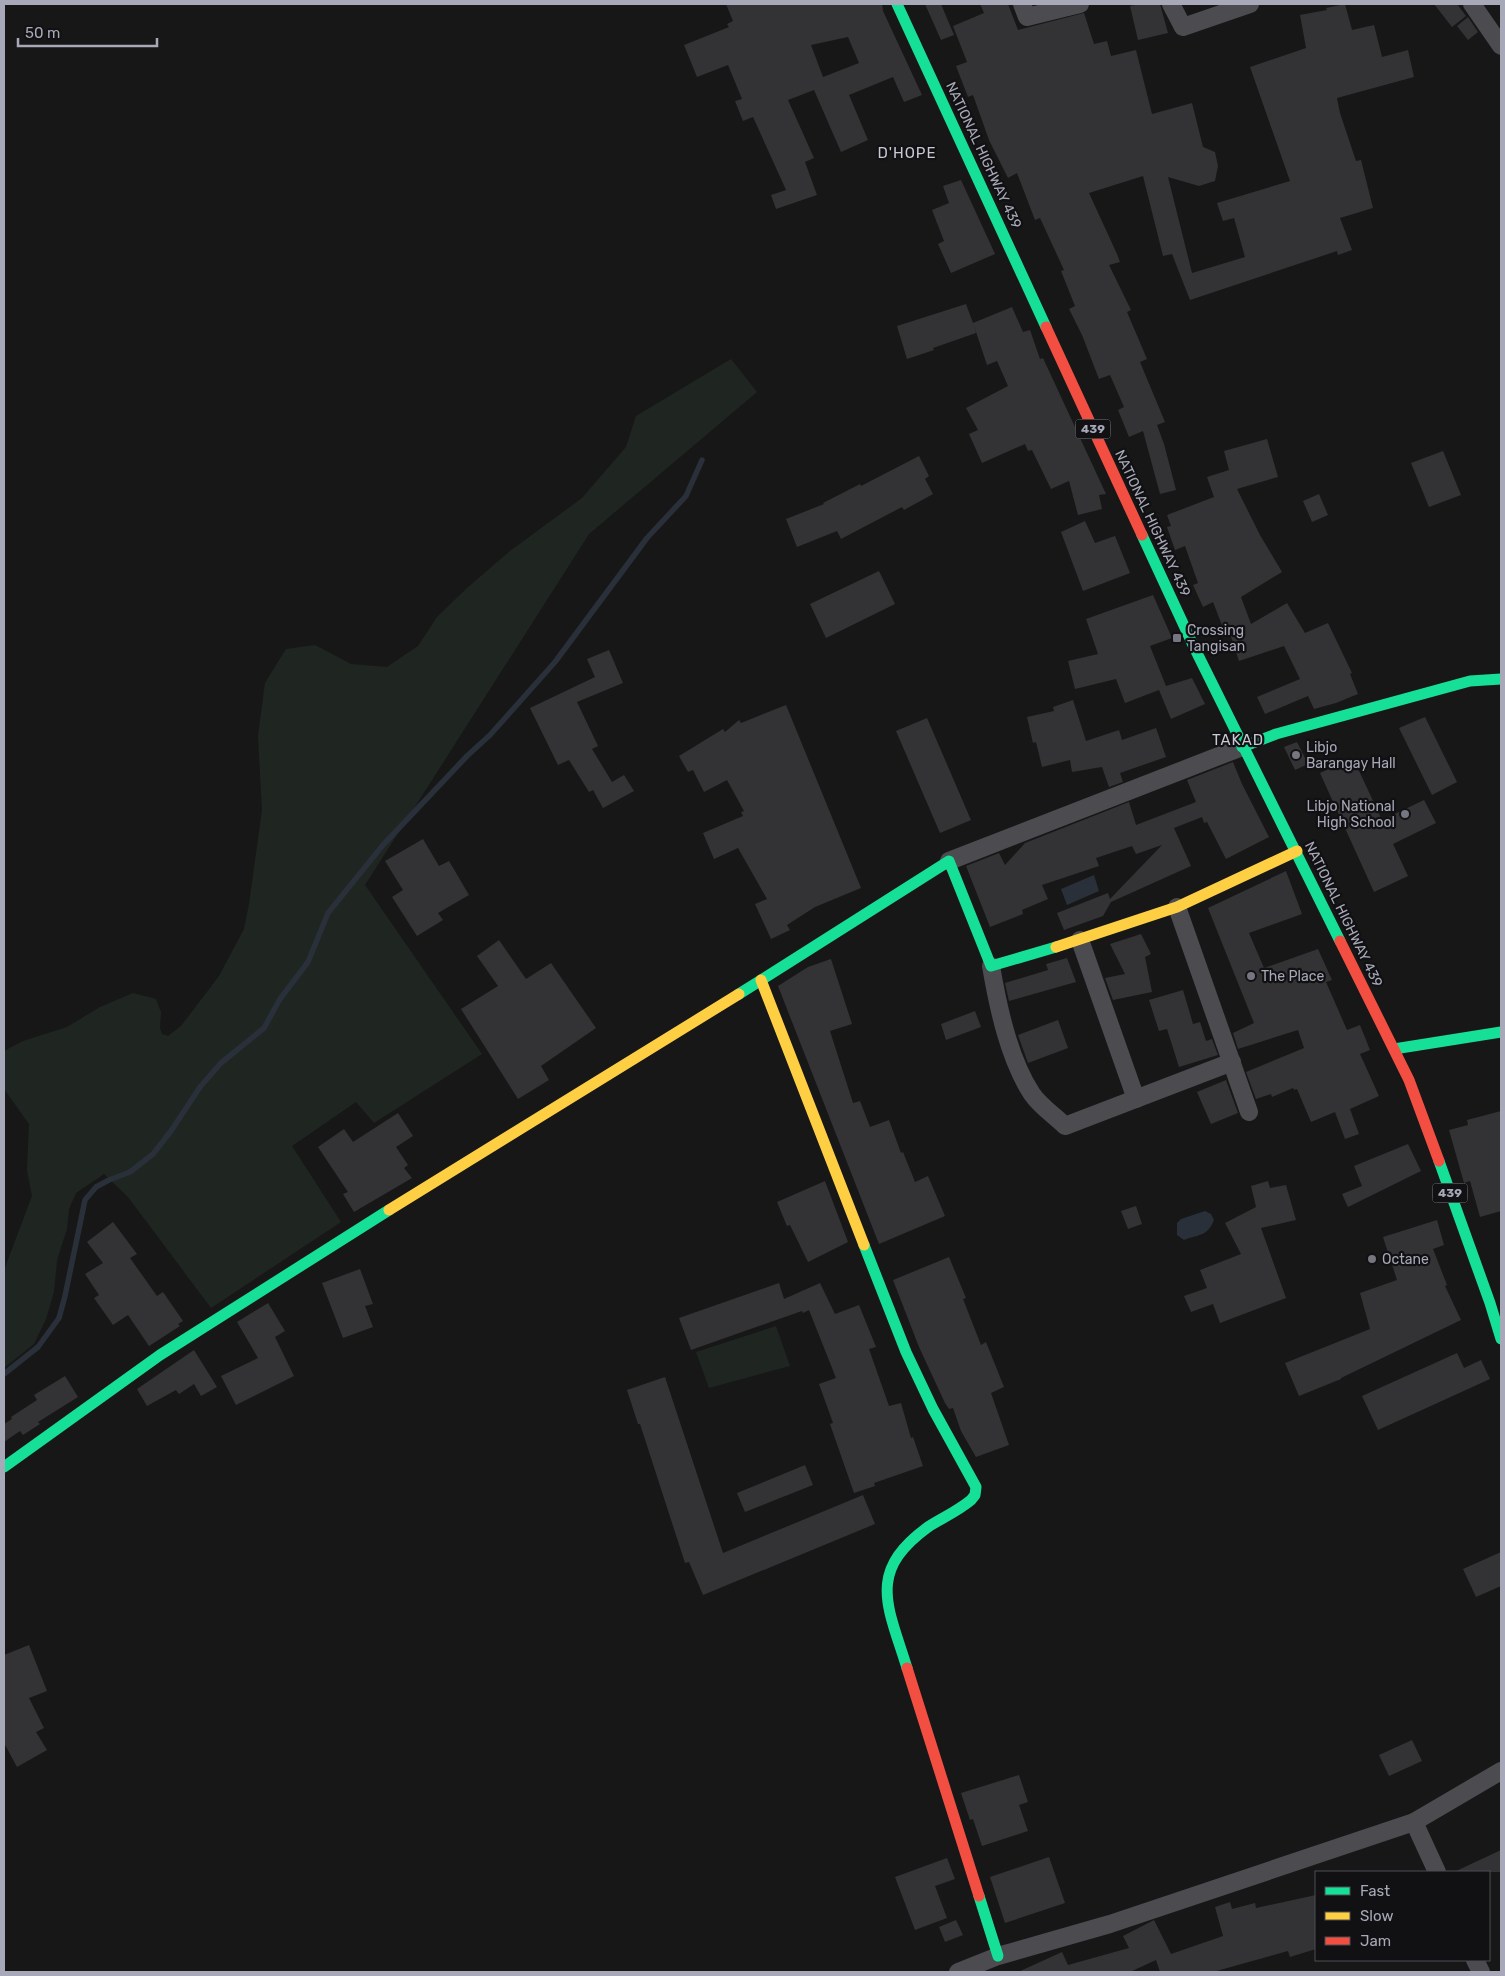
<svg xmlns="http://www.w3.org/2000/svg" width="1505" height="1976" font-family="Rubik,sans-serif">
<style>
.green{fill:#1f2621}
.water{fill:#293039}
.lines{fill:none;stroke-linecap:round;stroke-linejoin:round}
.stream{stroke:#293039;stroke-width:5.5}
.building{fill:#333335;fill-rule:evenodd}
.street{stroke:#4b4b50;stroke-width:18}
.fast{stroke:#16e098;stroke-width:11}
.slow{stroke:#ffcf43;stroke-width:11}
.jam{stroke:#f24e42;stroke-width:11}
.poi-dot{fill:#757680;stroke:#111113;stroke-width:2}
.labels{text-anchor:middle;stroke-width:4.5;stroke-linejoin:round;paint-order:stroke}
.shield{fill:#111113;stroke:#7a7b86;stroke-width:1}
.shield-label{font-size:12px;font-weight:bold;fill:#a7a9b8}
.street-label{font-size:14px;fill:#a7a9b8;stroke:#111113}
.poi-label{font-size:14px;fill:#a7a9b8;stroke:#111113;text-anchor:start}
.neighbourhood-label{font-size:15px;letter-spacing:1px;fill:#c8c9d4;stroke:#111113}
</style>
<rect width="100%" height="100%" fill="#171717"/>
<g class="green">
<path d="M731 359 757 392 589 534 365 885 482 1054 374 1123 356 1102 292 1146 341 1222 211 1308 128 1197 104 1174 76 1193 69 1209 67 1229 57 1260 54 1292 46 1319 34 1344 4 1368V1270L32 1196 27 1170 29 1124 4 1089V1051L23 1041 67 1027 100 1007 133 993 156 999 161 1012 160 1028 162 1034 168 1036 181 1026 219 976 244 929 249 904 262 810 258 736 265 683 286 649 315 645 351 664 387 667 418 646 437 617 467 588 510 551 582 498 626 447 636 416Z"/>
<path d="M776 1326 790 1366 709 1388 696 1352Z"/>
</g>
<g class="water">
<path d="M1094 875 1099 891 1067 905 1061 889Z"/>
<path d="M1205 1211 1211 1214 1214 1220C1207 1237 1199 1234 1184 1240L1177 1235V1223L1181 1219Z"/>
</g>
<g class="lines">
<path class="stream" d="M4 1374 38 1347 59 1318 65 1296 85 1200 96 1187 109 1180 130 1172 153 1154 171 1131 200 1087 221 1063 264 1028 280 999 308 962 328 913 383 845 467 756 490 735 555 662 647 538 686 496 702 460"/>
</g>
<g class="building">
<path d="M726 4H882L883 11 922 95 904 102 893 77 849 95 868 140 841 152 814 90 788 100 814 158 805 162 817 195 776 209 771 195 786 190 753 117 743 121 735 101 742 99 728 65 697 77 684 45 729 27 727 24 733 21ZM848 37 859 63 823 77 811 45Z"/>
<path d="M925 4H941L954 35 941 40Z"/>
<path d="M980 4H1008L1018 30 1084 13 1094 44 1107 41 1111 56 1136 50 1152 114 1192 103 1203 147 1215 152 1218 166 1215 181 1199 186 1168 177 1192 273 1245 257 1234 218 1223 221 1217 203 1290 181 1250 67 1306 48 1300 15 1327 10 1326 8 1345 4 1352 30 1374 25 1382 57 1408 50 1414 77 1337 98 1340 113 1356 161 1361 160 1373 208 1340 218 1352 250 1338 255 1337 251 1190 300 1172 254 1163 256 1143 176 1089 193 1117 254 1120 262 1109 265 1131 310 1127 312 1147 359 1140 362 1165 422 1157 425 1164 444 1176 490 1160 494 1143 431 1129 437 1118 410 1124 407 1110 375 1099 379 1082 335 1069 309 1075 306 1061 271 1064 270 1040 218 1035 220 1017 173 1008 178 989 140 973 95 968 97 956 66 967 62 953 26 984 13Z"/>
<path d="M1140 4H1160L1168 33 1138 40 1130 6Z"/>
<path d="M1434 4H1457L1466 16 1452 27Z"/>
<path d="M1468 17 1478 32 1468 40 1457 26Z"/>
<path d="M961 180 995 254 951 273 938 244 944 241 932 210 949 203 943 186Z"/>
<path d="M966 304 973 323 1012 307 1023 332 1030 330 1040 359 1043 358 1106 494 1099 495 1102 509 1078 515 1069 481 1051 489 1032 450 1028 451 1025 444 982 463 969 434 978 430 966 408 1008 386 997 361 987 365 974 326 976 333 933 348 934 350 907 359 897 326Z"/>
<path d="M1267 439 1278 477 1237 489 1260 535 1282 572 1241 597 1251 624 1287 603 1305 633 1328 623 1352 673 1350 674 1358 694 1336 703 1314 709 1308 696 1265 714 1257 697 1300 679 1284 646 1239 661 1229 631 1225 633 1213 602 1203 607 1193 585 1198 583 1185 546 1175 550 1167 527 1171 526 1167 515 1214 497 1207 477 1229 470 1224 451Z"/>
<path d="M1443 451 1461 495 1429 507 1411 463Z"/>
<path d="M919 456 929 476 925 479 933 494 904 510 902 507 841 539 837 531 797 547 786 519 824 504 823 503 860 484 861 486Z"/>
<path d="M1319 494 1328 515 1312 522 1303 501Z"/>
<path d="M1085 521 1095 543 1115 536 1130 573 1083 591 1061 532Z"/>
<path d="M879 571 895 604 826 638 810 604Z"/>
<path d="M1153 595 1172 638 1150 646 1166 686 1192 678 1205 704 1171 719 1159 690 1125 703 1116 679 1075 689 1068 661 1098 654 1086 619Z"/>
<path d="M609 650 623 683 577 702 598 746 592 749 612 782 624 775 634 791 603 808 593 790 589 792 569 760 558 765 530 708 595 677 587 659Z"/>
<path d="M1073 700 1086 741 1119 730 1122 740 1156 728 1166 757 1120 773 1123 782 1109 787 1102 767 1072 772 1070 760 1042 767 1036 742 1033 743 1027 717 1054 711 1053 707Z"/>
<path d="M786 705 861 888 815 907 787 925 790 930 771 939 755 904 767 899 738 848 714 859 703 833 743 816 741 812 744 811 727 780 704 792 693 770 688 772 679 756 723 729 725 732 739 720 741 723Z"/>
<path d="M1425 717 1457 782 1432 795 1399 728Z"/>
<path d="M927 718 971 820 940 833 896 731Z"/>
<path d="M1297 742 1308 764 1295 770 1284 747Z"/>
<path d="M1353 758 1382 820 1424 800 1436 823 1393 844 1408 876 1374 892 1320 773Z"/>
<path d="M1233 762 1242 784 1269 837 1226 859 1207 822 1204 823 1202 817 1174 828 1191 866 1111 902 1103 916 1064 930 1057 913 1108 893 1110 899 1162 845 1136 854 1132 846 1096 858 1099 866 1042 885 1048 899 1022 910 1023 914 990 927 966 866 999 853 1005 865 1025 843 1129 802 1136 825 1196 802 1187 780Z"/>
<path d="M423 839 439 866 449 861 469 895 438 913 443 920 417 936 392 897 403 890 385 861Z"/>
<path d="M1286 871 1302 914 1249 933 1264 968 1318 949 1332 980 1326 982 1347 1030 1360 1025 1370 1050 1360 1054 1379 1096 1350 1109 1359 1134 1345 1139 1335 1112 1311 1122 1297 1089 1294 1090 1293 1088 1272 1097 1271 1094 1256 1099 1246 1072 1304 1048 1298 1030 1238 1049 1233 1033 1254 1023 1208 908Z"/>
<path d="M1141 934 1151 954 1145 957 1152 992 1113 1000 1105 978 1125 974 1110 944Z"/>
<path d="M499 940 526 979 551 963 596 1028 541 1066 549 1080 518 1099 461 1009 498 986 477 956Z"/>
<path d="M1067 958 1076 982 1009 1001 1005 983 1048 970 1046 964Z"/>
<path d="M831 959 852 1024 830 1031 853 1103 860 1101 870 1127 889 1120 901 1153 903 1152 915 1182 928 1176 945 1216 879 1244 778 986 808 967Z"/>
<path d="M1183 990 1193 1024 1200 1022 1206 1041 1212 1039 1218 1055 1179 1067 1167 1029 1159 1031 1149 1000Z"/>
<path d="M975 1011 981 1027 946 1040 941 1024Z"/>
<path d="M1058 1020 1068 1048 1028 1063 1018 1035Z"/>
<path d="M1226 1080 1238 1113 1211 1124 1197 1092Z"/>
<path d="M1501 1111V1211L1480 1217 1470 1181 1464 1183 1449 1130 1468 1125 1467 1120Z"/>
<path d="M398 1113 413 1136 396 1147 408 1165 404 1168 412 1178 354 1212 343 1194 348 1192 318 1147 344 1129 353 1142Z"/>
<path d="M1408 1144 1421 1171 1348 1207 1342 1194 1362 1186 1354 1166Z"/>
<path d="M825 1181 848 1242 808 1262 790 1225 787 1226 777 1202Z"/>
<path d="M1268 1181 1270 1188 1286 1185 1296 1220 1261 1228 1286 1298 1220 1323 1213 1304 1191 1312 1184 1296 1207 1288 1200 1270 1241 1254 1225 1223 1256 1207 1251 1186Z"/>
<path d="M1136 1206 1142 1224 1128 1229 1121 1211Z"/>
<path d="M1437 1220 1444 1245 1433 1249 1447 1285 1445 1286 1461 1320 1341 1378V1379L1299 1396 1285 1363 1370 1329 1360 1293 1397 1280 1383 1237Z"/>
<path d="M113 1222 137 1254 130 1258 157 1296 163 1292 183 1321 178 1324 180 1326 149 1346 128 1315 113 1325 94 1298 99 1295 85 1274 103 1263 87 1242Z"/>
<path d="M949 1257 966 1298 963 1299 981 1345 986 1342 1004 1387 991 1393 1009 1445 976 1457 961 1431 953 1408 949 1409 945 1403 919 1347 893 1280Z"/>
<path d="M360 1269 373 1304 365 1306 373 1327 343 1338 322 1283Z"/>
<path d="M779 1283 784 1299 820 1283 835 1314 859 1305 876 1347 869 1349 889 1406 901 1403 911 1438 913 1437 923 1466 874 1483 875 1486 854 1493 830 1424 833 1423 819 1384 836 1378 809 1310 803 1313 802 1311 691 1350 679 1318Z"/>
<path d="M268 1303 285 1331 275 1337 294 1376 236 1405 221 1376 258 1358 237 1322Z"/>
<path d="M194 1350 217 1387 201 1396 194 1384 179 1394 176 1390 147 1406 137 1389Z"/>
<path d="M1457 1353 1464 1368 1481 1360 1490 1379 1378 1430 1362 1396Z"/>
<path d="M65 1376 78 1397 38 1422 40 1424 23 1435 20 1431 4 1442V1424L12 1419 11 1417 37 1400 34 1395Z"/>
<path d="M665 1377 723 1553 863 1495 875 1524 703 1595 689 1562 685 1563 640 1424H638L627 1390Z"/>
<path d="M805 1465 813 1485 745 1512 737 1493Z"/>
<path d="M1501 1552V1586L1476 1597 1463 1569Z"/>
<path d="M29 1645 47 1691 29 1698 44 1728 36 1732 47 1750 17 1767 4 1743V1655Z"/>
<path d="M1412 1740 1422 1761 1389 1776 1379 1755Z"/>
<path d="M1019 1775 1028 1802 1019 1805 1028 1831 982 1846 973 1819 970 1820 961 1793Z"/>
<path d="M1501 1850V1872H1454Z"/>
<path d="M1049 1857 1065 1903 1005 1923 990 1877Z"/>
<path d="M947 1858 955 1879 935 1886 947 1918 915 1930 895 1877Z"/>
<path d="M1316 1895V1949L1290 1957 1288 1951 1213 1972H1160L1156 1960 1130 1972H1018L1062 1952 1068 1965 1129 1948 1123 1936 1154 1920 1171 1954 1223 1936 1215 1907 1230 1902 1232 1909 1255 1903 1256 1908Z"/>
<path d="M956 1920 963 1935 945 1942 939 1927Z"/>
</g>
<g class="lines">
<g class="street">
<path d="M1022 4 1027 17 1080 4"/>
<path d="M1171 4 1183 27 1250 4"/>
<path d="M1472 4 1501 46"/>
<path d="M949 861 1242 747"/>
<path d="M1177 907 1249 1112"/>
<path d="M1080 940 1136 1099"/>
<path d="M991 966C998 1007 1009 1059 1032 1094 1040 1106 1055 1116 1065 1126L1232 1062"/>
<path d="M1414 1822 1437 1872"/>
<path d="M1475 1960 1481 1972"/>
<path d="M958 1972 998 1956 1110 1924 1414 1822 1501 1771"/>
</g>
<g class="fast">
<path d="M897 4 1046 327"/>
<path d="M1142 535 1193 645 1340 941"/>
<path d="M1242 747 1276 734 1470 681 1501 679"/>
<path d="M739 994 949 861 991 966 1056 947"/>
<path d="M1394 1049 1501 1032"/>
<path d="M1439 1161 1490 1303 1501 1339"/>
<path d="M864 1245 906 1352 933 1409 976 1487 975 1495 971 1500C958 1511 942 1518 928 1527 866 1572 888 1606 907 1668"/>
<path d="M4 1467 160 1355 389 1210"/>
<path d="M979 1896 998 1956"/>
</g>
<g class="slow">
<path d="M1056 947 1177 907 1297 851"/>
<path d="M761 980 864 1245"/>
<path d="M389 1210 739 994"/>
</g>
<g class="jam">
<path d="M1046 327 1142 535"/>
<path d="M1340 941 1409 1080 1439 1161"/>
<path d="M907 1668 979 1896"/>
</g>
</g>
<g class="poi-dot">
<rect x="1172" y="633" width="10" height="10" rx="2.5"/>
<circle cx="1296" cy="755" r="5"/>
<circle cx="1405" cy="814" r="5"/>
<circle cx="1251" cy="976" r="5"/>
<circle cx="1372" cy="1259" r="5"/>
</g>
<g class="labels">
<g class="shield">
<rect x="1075.5" y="419.5" width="35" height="19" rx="4"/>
<rect x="1432.5" y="1183.5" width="35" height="19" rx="4"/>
</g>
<g class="shield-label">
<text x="1093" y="433">439</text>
<text x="1450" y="1197">439</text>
</g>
<g class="street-label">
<text transform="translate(984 155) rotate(65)" y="5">NATIONAL HIGHWAY 439</text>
<text transform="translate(1153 523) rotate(65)" y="5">NATIONAL HIGHWAY 439</text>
<text transform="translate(1344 914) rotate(64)" y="5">NATIONAL HIGHWAY 439</text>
</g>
<g class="poi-label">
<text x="1187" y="635">Crossing<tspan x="1187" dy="16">Tangisan</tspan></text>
<text x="1306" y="752">Libjo<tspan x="1306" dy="16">Barangay Hall</tspan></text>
<text x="1395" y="811" text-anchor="end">Libjo National<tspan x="1395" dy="16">High School</tspan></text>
<text x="1261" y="981">The Place</text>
<text x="1382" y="1264">Octane</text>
</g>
<g class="neighbourhood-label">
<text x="907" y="158">D'HOPE</text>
<text x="1238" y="745">TAKAD</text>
</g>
</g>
<rect width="1505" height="1976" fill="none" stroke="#a7a9b8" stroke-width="10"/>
<rect x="1315" y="1871" width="175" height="90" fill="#111113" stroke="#4d4e55"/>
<rect x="1325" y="1887" width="25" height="8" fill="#16e098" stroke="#4d4e55"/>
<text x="1360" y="1896" font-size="15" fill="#a7a9b8">Fast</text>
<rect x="1325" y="1912" width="25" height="8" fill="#ffcf43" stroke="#4d4e55"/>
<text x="1360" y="1921" font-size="15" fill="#a7a9b8">Slow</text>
<rect x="1325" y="1937" width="25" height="8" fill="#f24e42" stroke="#4d4e55"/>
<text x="1360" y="1946" font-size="15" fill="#a7a9b8">Jam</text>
<path d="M18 38v8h139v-8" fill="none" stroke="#a7a9b8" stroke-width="2.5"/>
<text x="25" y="38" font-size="15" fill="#a7a9b8" stroke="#111113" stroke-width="4" paint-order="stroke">50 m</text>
</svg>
